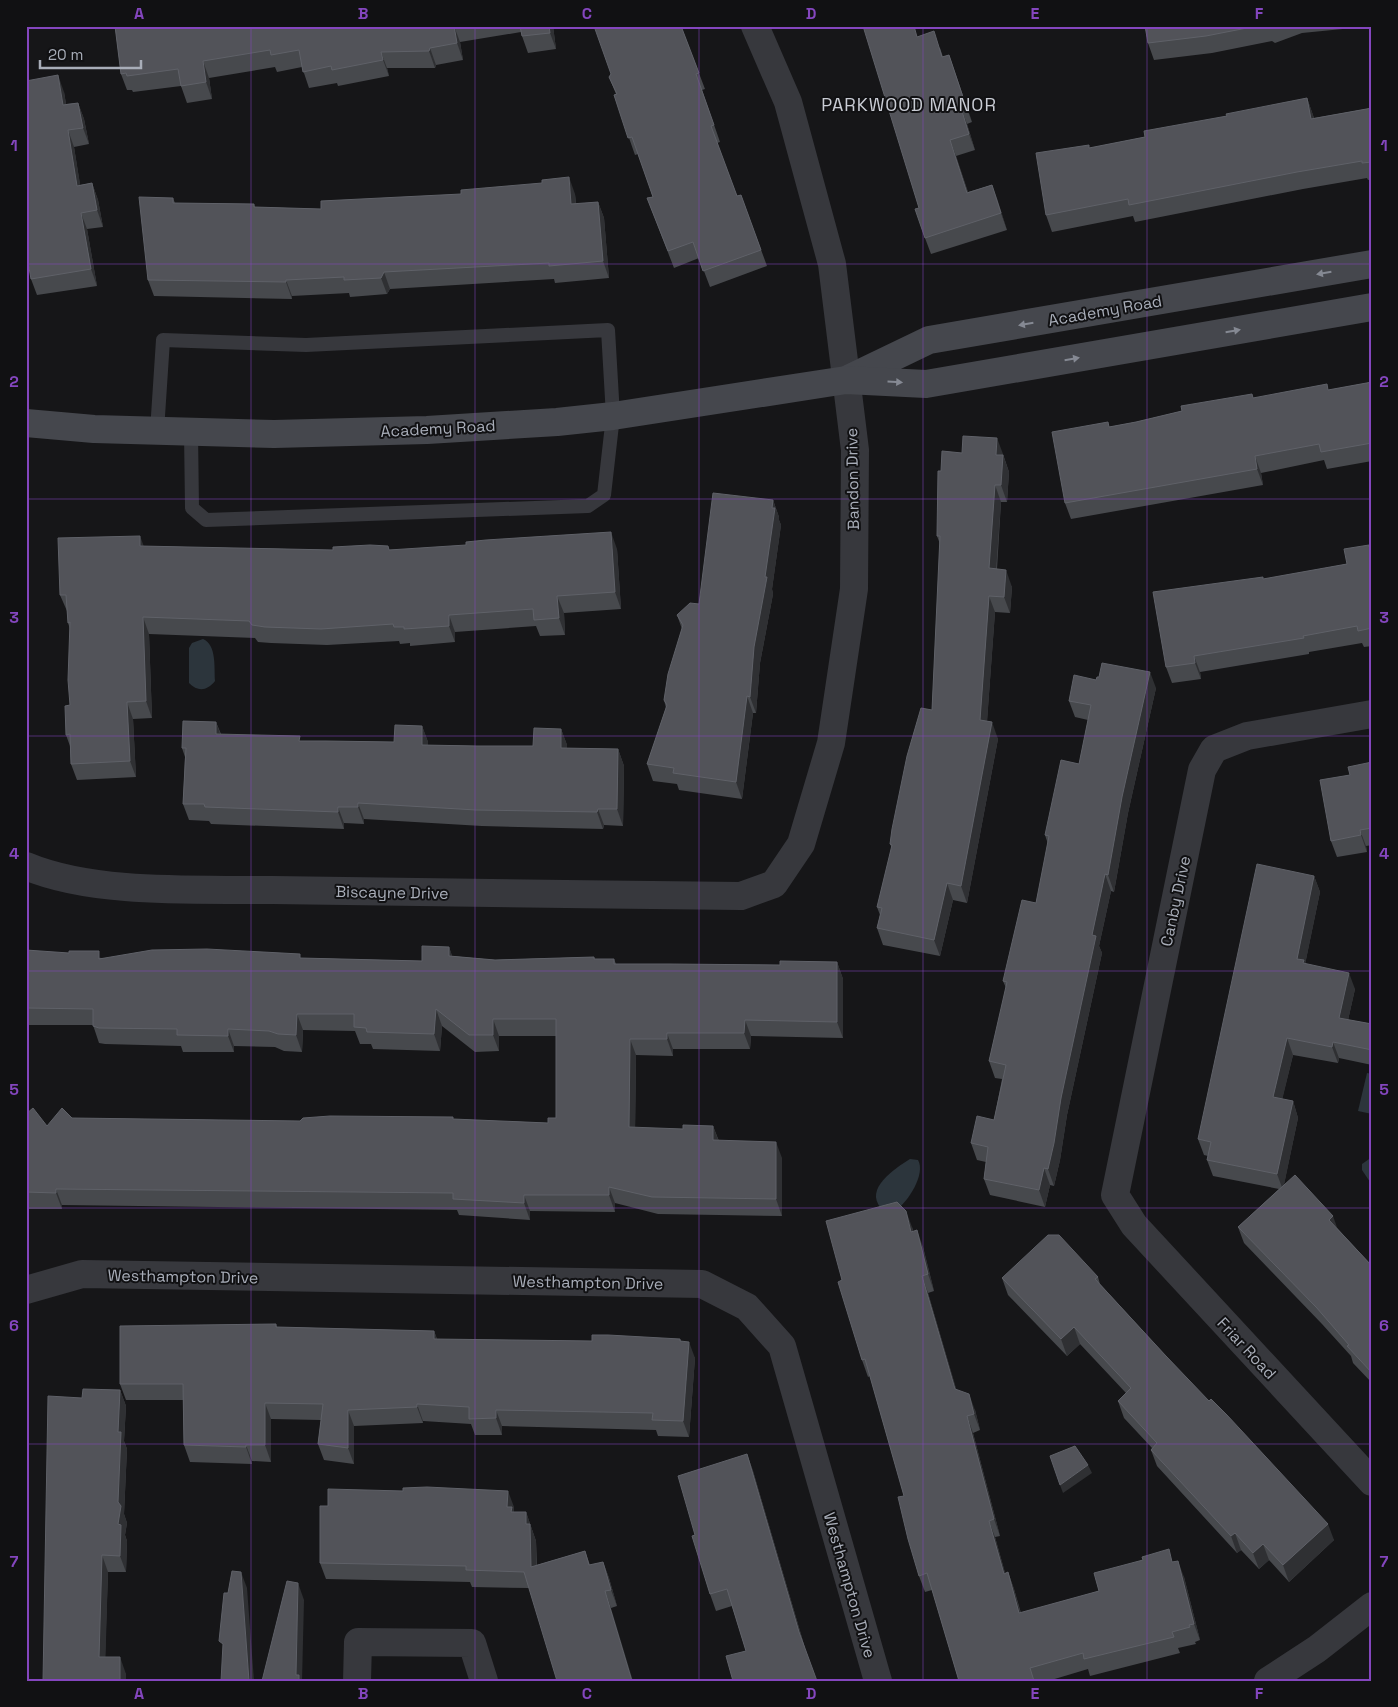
<svg xmlns="http://www.w3.org/2000/svg" width="1398" height="1707" font-family="'Space Grotesk',sans-serif">
<style>
.water{fill:#2c353c}
.lines{fill:none;stroke-linecap:round;stroke-linejoin:round}
.lane{stroke:#37383d;stroke-width:14}
.street{stroke:#37383d;stroke-width:28}
.secondary{stroke:#45474d;stroke-width:28}
.wall{fill:#47494d}
.shaded-wall{fill:#2f3033}
.building{fill:#525359;stroke:#5f6168}
.oneway{fill:#858993}
.grid{fill:none;stroke:#8446be;stroke-width:1;stroke-opacity:0.55}
.labels{text-anchor:middle;stroke-width:4;stroke-linejoin:round;paint-order:stroke}
.street-label{font-size:16px;fill:#a8adb8;stroke:#111113}
.neighbourhood-label{font-size:18px;letter-spacing:1px;fill:#c9ccd4;stroke:#111113}
.neatline{fill:none;stroke:#8446be;stroke-width:2}
.grid-label{font-size:16px;text-anchor:middle;font-weight:bold;fill:#8446be}
</style>
<rect width="100%" height="100%" fill="#161618"/>
<g class="water">
<path d="M203 639C217 645 214 668 215 681 207 691 198 692 189 683V648L192 643Z"/>
<path d="M1367 1073 1372 1074V1114L1358 1111Z"/>
<path d="M1372 1157V1185L1362 1170V1164Z"/>
<path d="M910 1159 918 1160C926 1174 908 1202 896 1210L881 1208C864 1189 894 1169 910 1159Z"/>
</g>
<g class="lines">
<path class="lane" d="M157 431 163 340 306 345 608 330 613 416 604 495 588 506 206 520 192 508 191 432"/>
<g class="street">
<path d="M1372 714 1247 736 1214 749 1202 770 1115 1195 1134 1225 1372 1482"/>
<path d="M26 866C95 895 198 889 273 890 429 893 585 894 741 896L774 884 801 844 831 743 854 589 855 450 832 264 788 102 755 26"/>
<path d="M26 1290 82 1274 702 1284 747 1307 782 1346 878 1681"/>
<path d="M357 1681 358 1642 472 1643 484 1681"/>
<path d="M1268 1681 1317 1649 1372 1606"/>
</g>
<g class="secondary">
<path d="M850 378 929 340 1372 264"/>
<path d="M26 423 94 429 274 434 427 430 557 422 613 416 846 380 926 384 1372 307"/>
</g>
</g>
<g class="wall">
<path d="M115 26H553L556 49 528 53 522 36 521 32 460 42 463 60 436 65 435 68H387L389 76 338 86 337 83 309 88 302 67 277 72 275 67 209 78 212 99 187 103 181 86 133 92 132 90H127L121 74Z"/>
<path d="M681 26 705 89 702 90 720 142 717 143 737 196 741 195 767 266 710 287 699 258 674 268 647 198 653 197 638 154 635 155 614 95 616 94 609 77 611 74Z"/>
<path d="M1145 26H1364L1363 27 1302 33 1275 43 1272 41 1212 53 1154 60 1148 43Z"/>
<path d="M918 37 940 48 943 57 949 55 972 122 967 124 975 150 956 156 968 192 992 185 1007 230 931 254 925 238 919 208Z"/>
<path d="M64 92 66 104 78 103 84 119 89 144 74 147 80 185 92 183 98 200 103 227 87 229 97 286 37 295 31 279Z"/>
<path d="M1307 98 1314 118 1372 108V179L1368 180 1367 178 1303 189 1135 222 1133 216 1052 232 1046 215 1090 148 1145 137 1227 116Z"/>
<path d="M575 194 576 204 598 202 604 218 609 278 555 283 554 279 390 289 387 294 350 297 349 293 292 296V299L154 296 148 280 173 198 175 203 254 204 255 207 321 209Z"/>
<path d="M1372 382V461L1327 469 1324 460 1261 473 1263 485 1071 519 1065 503 1109 427 1136 422 1182 411 1253 398 1329 390Z"/>
<path d="M1003 454 1009 472 1007 502H1001L997 569 1012 587 1010 613 995 612 987 721 998 739 967 903 953 900 940 956 883 945 877 928 880 915 877 907 892 848 890 844 932 710 940 544 937 536 941 471Z"/>
<path d="M773 500 779 517V520L781 525 772 589 773 594 760 663 756 713H753L742 799 679 790 677 784 653 781 647 764 666 708 664 700 682 629 677 615 699 604Z"/>
<path d="M143 546 333 550 617 549 621 609 564 613 565 635 540 636 536 626 455 632V642L410 646V643L400 644 399 641 327 645 271 643 258 642 255 638 149 634 152 718 133 719 136 777 77 780 71 764 70 746 66 735 70 705V629L68 623 67 611 60 595Z"/>
<path d="M1370 547H1372V646L1364 647 1362 643 1309 652V654L1200 672 1201 679 1172 683 1166 667 1264 579 1347 564Z"/>
<path d="M1096 680 1156 688 1128 813 1114 892 1111 891 1099 946 1102 953 1067 1115 1060 1160 1054 1186 1050 1185 1045 1207 990 1195 984 1179 986 1162 977 1160 971 1143 994 1120 1002 1079 995 1078 989 1061 1006 988 1003 981 1036 903 1048 844 1045 835 1079 764 1088 720 1075 717 1069 701Z"/>
<path d="M216 722 221 734 301 741 394 742 422 726 428 742V745L477 746H533L561 729 567 745V748L618 749 624 766 623 826 604 825 603 829 482 826 364 819V824L344 823V829L211 824 209 821 189 820 183 804 185 757 182 748Z"/>
<path d="M1372 762V845L1366 846 1367 852 1337 857 1331 841Z"/>
<path d="M1314 876 1320 892 1305 964 1355 989 1348 1020 1372 1024V1065L1339 1058 1338 1063 1293 1055 1282 1099 1293 1101 1298 1118 1284 1184 1337 1228 1372 1266V1383L1353 1363 1351 1356 1322 1324 1244 1243 1238 1227 1279 1189 1213 1176 1207 1160 1208 1156 1204 1155 1198 1139Z"/>
<path d="M449 947 452 956 495 960 594 957 595 959H614L616 964 780 965 837 962 843 979V1038L751 1036 750 1049H673V1056L636 1055 635 1128 683 1129 713 1126 719 1141 782 1158V1216L658 1214 615 1203V1212L530 1211V1220L459 1215 457 1210 62 1205V1209H26V1114L47 1126 72 1118 300 1121 453 1117V1119L548 1123 556 1118V1036H499V1051L475 1052 442 1026 440 1051 373 1049 371 1044H360L355 1031 303 1030 302 1052 284 1051 275 1047 234 1046V1052H183L181 1046 105 1044 99 1043 93 1025H26V950L102 958H302L422 961Z"/>
<path d="M912 1227 913 1231 923 1247 934 1291 928 1293 956 1389 975 1410 980 1430 973 1433 1000 1536 995 1537 1005 1573 1008 1572 1014 1589 1021 1613 1099 1591 1173 1562 1184 1577 1200 1640 1195 1642 1196 1644 1178 1648 1180 1653 1090 1676 1088 1669 1048 1681H959L932 1590 925 1592 919 1576 904 1496 870 1376 868 1377 862 1360 842 1280Z"/>
<path d="M1098 1277 1100 1284 1334 1540 1289 1582 1269 1560 1259 1569 1241 1550 1237 1553 1157 1466 1151 1450 1152 1448 1124 1418 1118 1401 1126 1393 1080 1344 1067 1356 1008 1295 1002 1278Z"/>
<path d="M276 1324 277 1327 434 1331 437 1339 592 1341 680 1339 681 1341 695 1358 689 1437 658 1436 656 1430 502 1426V1435H475L471 1424 423 1421V1423L354 1426V1464L324 1460 318 1444 321 1420 271 1419V1462L252 1461V1464L190 1462 184 1445 183 1400H126L120 1384Z"/>
<path d="M120 1390 126 1406 124 1441 127 1449 124 1514 127 1523 125 1535 127 1541 126 1572H108L105 1657 126 1674V1681H43L82 1398Z"/>
<path d="M747 1454 753 1471 805 1648 746 1651 732 1606 716 1611 710 1594 695 1535Z"/>
<path d="M403 1491 514 1507V1512H526L536 1541 537 1565 585 1551 590 1565 603 1562 609 1578 617 1606 611 1608 529 1588 472 1587 470 1582 326 1579 320 1563 328 1506Z"/>
</g>
<g class="shaded-wall">
<path d="M454 26 460 42 463 60 457 43Z"/>
<path d="M549 26H553L556 49 550 33Z"/>
<path d="M430 48 436 65 435 68 429 51Z"/>
<path d="M381 52 387 68 389 76 383 60Z"/>
<path d="M949 55 955 72 972 122 966 106Z"/>
<path d="M203 61 209 78 212 99 206 82Z"/>
<path d="M58 75 64 92 69 122 63 105Z"/>
<path d="M1307 98 1313 115 1317 135 1311 119Z"/>
<path d="M78 103 84 119 89 144 83 128Z"/>
<path d="M961 108 967 124 975 150 969 134Z"/>
<path d="M68 130 74 147 83 202 77 186Z"/>
<path d="M950 140 956 156 973 209 967 193Z"/>
<path d="M569 177 575 194 577 220 571 204Z"/>
<path d="M92 183 98 200 103 227 97 210Z"/>
<path d="M992 185 998 201 1007 230 1001 213Z"/>
<path d="M598 202 604 218 609 278 603 261Z"/>
<path d="M81 213 87 229 97 286 91 269Z"/>
<path d="M384 272 390 289 387 294 381 278Z"/>
<path d="M286 280 292 296V299L286 282Z"/>
<path d="M997 438 1003 454V457V455L1009 472 1007 502 1001 485 996 455Z"/>
<path d="M1255 456 1261 473 1263 485 1257 469Z"/>
<path d="M995 485 1001 502 995 585 989 568Z"/>
<path d="M773 500 779 517V520L781 525 772 589 773 594 760 663 756 713 750 697 754 647 765 577Z"/>
<path d="M611 532 617 549 621 609 615 592Z"/>
<path d="M140 536 146 552 140 546Z"/>
<path d="M1006 570 1012 587 1010 613 1004 597Z"/>
<path d="M557 596 564 613 565 635 559 618Z"/>
<path d="M989 596 995 612 986 736 980 720Z"/>
<path d="M449 615 455 632V642L449 626Z"/>
<path d="M143 617 149 634 152 718 146 701Z"/>
<path d="M1194 656 1200 672 1201 679 1195 663Z"/>
<path d="M1150 672 1156 688 1128 813 1114 892 1108 875 1122 797Z"/>
<path d="M747 696 753 713 742 799 736 782Z"/>
<path d="M127 702 133 719 136 777 130 761Z"/>
<path d="M216 722 222 739 216 734Z"/>
<path d="M992 722 998 739 967 903 961 886Z"/>
<path d="M422 726 428 742V762L422 745Z"/>
<path d="M561 729 567 745V764L561 748Z"/>
<path d="M618 749 624 766 623 826 617 809Z"/>
<path d="M358 803 364 819V824L358 807Z"/>
<path d="M338 807 344 823V829L338 812Z"/>
<path d="M598 809 604 825 603 829 597 812Z"/>
<path d="M1360 830 1366 846 1367 852 1361 835Z"/>
<path d="M1105 874 1111 891 1099 946 1102 953 1067 1115 1060 1160 1054 1186 1048 1169 1092 935Z"/>
<path d="M1314 876 1320 892 1305 965 1297 959Z"/>
<path d="M947 883 953 900 940 956 934 940Z"/>
<path d="M449 947 455 964 449 956Z"/>
<path d="M837 962 843 979V1038L837 1022Z"/>
<path d="M1349 973 1355 989 1345 1034 1339 1018Z"/>
<path d="M436 1009 442 1026 440 1051 434 1034Z"/>
<path d="M297 1014 303 1030 302 1052 296 1035Z"/>
<path d="M493 1019 499 1036V1051L493 1035Z"/>
<path d="M745 1020 751 1036 750 1049 744 1033Z"/>
<path d="M228 1029 234 1046V1052L228 1036Z"/>
<path d="M667 1033 673 1049V1056L667 1039Z"/>
<path d="M1287 1038 1293 1055 1279 1113 1273 1097Z"/>
<path d="M630 1039 636 1055 635 1144 629 1127Z"/>
<path d="M1333 1042 1339 1058 1338 1063 1332 1047Z"/>
<path d="M1293 1101 1298 1118 1283 1190 1277 1174Z"/>
<path d="M713 1126 719 1142 713 1140Z"/>
<path d="M776 1142 782 1158V1216L776 1199Z"/>
<path d="M1044 1168 1050 1185 1045 1207 1039 1190Z"/>
<path d="M609 1187 615 1203V1212L609 1195Z"/>
<path d="M56 1189 62 1205V1209L56 1193Z"/>
<path d="M524 1195 530 1211V1220L524 1203Z"/>
<path d="M906 1211 912 1227 917 1248 911 1232Z"/>
<path d="M1333 1216 1339 1233 1329 1220Z"/>
<path d="M917 1230 923 1247 934 1291 928 1274Z"/>
<path d="M922 1276 928 1293 961 1405 955 1389Z"/>
<path d="M1074 1327 1080 1344 1067 1356 1061 1339Z"/>
<path d="M434 1331 440 1347 434 1339Z"/>
<path d="M689 1342 695 1358 689 1437 683 1421Z"/>
<path d="M120 1390 126 1406 124 1441 127 1449 124 1514 127 1523 125 1535 127 1541 126 1572 120 1556 118 1524V1432Z"/>
<path d="M969 1394 975 1410 980 1430 974 1414Z"/>
<path d="M265 1403 271 1419V1462L265 1445Z"/>
<path d="M417 1404 423 1421V1423L417 1407Z"/>
<path d="M348 1410 354 1426V1464L348 1448Z"/>
<path d="M496 1410 502 1426V1435L496 1418Z"/>
<path d="M967 1416 973 1433 1000 1536 994 1519Z"/>
<path d="M246 1445 252 1461V1464L246 1447Z"/>
<path d="M747 1454 753 1471 805 1648 799 1632Z"/>
<path d="M1088 1465 1092 1473 1063 1493 1060 1485Z"/>
<path d="M508 1491 514 1507V1512L518 1524 507 1507Z"/>
<path d="M526 1512 536 1541 537 1583 531 1567 526 1524Z"/>
<path d="M989 1521 995 1537 1010 1590 1004 1574Z"/>
<path d="M1328 1524 1334 1540 1289 1582 1283 1565Z"/>
<path d="M1235 1533 1241 1550 1237 1553 1231 1536Z"/>
<path d="M1263 1544 1269 1560 1259 1569 1253 1553Z"/>
<path d="M102 1555 108 1572 105 1674 99 1657Z"/>
<path d="M1178 1561 1184 1577 1200 1640 1194 1624Z"/>
<path d="M603 1562 609 1578 617 1606 611 1590Z"/>
<path d="M241 1572 247 1588 254 1681H249Z"/>
<path d="M1008 1572 1014 1589 1025 1630 1019 1613Z"/>
<path d="M298 1583 304 1600 302 1681H298L296 1675Z"/>
<path d="M605 1591 611 1608 633 1681H632Z"/>
<path d="M120 1657 126 1674V1681H120Z"/>
</g>
<g class="building">
<path d="M115 26H454L457 43 430 48 429 51 381 52 383 60 332 70 331 66 303 72 299 50 271 55 270 50 203 61 206 82 181 86 178 69 127 76 126 73 121 74Z"/>
<path d="M520 26H549L550 33 522 36Z"/>
<path d="M594 26H681L699 73 696 74 714 125 711 126 737 196 741 195 761 250 703 271 693 242 668 251 647 198 653 197 632 137 628 138 614 95 617 94 609 77 611 74Z"/>
<path d="M863 26H914L917 37 934 31 942 57 949 55 966 106 961 108 969 134 950 140 967 193 992 185 1001 213 925 238 915 209 919 208Z"/>
<path d="M1145 26H1257L1206 36 1148 43Z"/>
<path d="M58 75 63 105 78 103 83 128 68 130 77 186 92 183 97 210 81 213 91 269 31 279 26 251V81Z"/>
<path d="M1307 98 1311 119 1372 108V162L1362 163V161L1297 172 1129 205 1128 199 1046 215 1036 153 1089 145V148L1145 137 1144 131 1227 116 1226 114Z"/>
<path d="M569 177 571 204 598 202 603 261 549 266V263L384 272 381 278 344 280V277L286 280V282L148 280 139 197 173 198V203L254 204V207L321 209V201L461 194V190L542 183V180Z"/>
<path d="M1372 382V443L1321 452 1319 444 1255 456 1257 469 1065 503 1052 432 1108 422 1109 427 1136 422 1182 411 1181 406 1252 394 1253 398 1327 384 1328 390Z"/>
<path d="M963 436 997 438 996 455H1003L1001 485H995L989 568 1006 570 1004 597 989 596 980 720 992 722 961 886 947 883 934 940 877 928 882 908 877 907 892 845 890 844 892 829 907 756 921 708 932 710 940 536H937L938 471H941L942 451 962 453Z"/>
<path d="M713 493 773 500 772 508H775L765 577H767L754 647 750 697 747 696 736 782 673 773 674 768 647 764 667 705 664 700 668 674 683 625 677 615 690 603 699 604Z"/>
<path d="M611 532 615 592 557 596 559 618 534 620 533 609 449 615V626L404 629V627H394L393 624 321 629 265 627 252 625 249 621 143 617 146 701 127 702 130 761 71 764 70 734 66 735 65 706 70 705 68 680 70 622 68 623 66 595H60L58 538 140 536V546L333 550V547L370 545 388 546 389 550 466 545V542L486 540Z"/>
<path d="M1369 545V547H1372V628L1358 631 1357 626 1303 636 1304 638 1194 656 1195 663 1166 667 1153 592 1263 577V579L1347 564 1344 549Z"/>
<path d="M1102 663 1150 672 1122 797 1108 875 1105 874 1092 935 1096 936 1061 1098 1054 1143 1048 1169 1044 1168 1039 1190 984 1179 988 1147 971 1143 977 1116 994 1120 1006 1065 989 1061 1007 982 1003 981 1022 900 1036 903 1049 836 1045 835 1061 760 1079 764 1091 705 1069 701 1074 675 1096 680 1097 677H1099Z"/>
<path d="M183 721 216 722V734L300 736 299 741H326L394 742 395 725 422 726V745L477 746H533L534 728 561 729V748L618 749 617 809H598L597 812 476 810 358 803V807H338V812L205 807 204 804H183L186 748H182Z"/>
<path d="M1372 762V828L1360 830 1361 835 1331 841 1320 780 1350 775 1348 767Z"/>
<path d="M1257 864 1314 876 1297 959 1304 960 1303 963 1349 973 1339 1018 1372 1024V1050L1333 1042 1332 1047 1287 1038 1273 1097 1293 1101 1277 1174 1207 1160 1211 1142 1198 1139Z"/>
<path d="M422 946 449 947V956L495 960 594 957V959H614V964H670L780 965V961L837 962V1022L745 1020 744 1033H667V1039H630L629 1127 683 1129V1125L713 1126V1140L776 1142V1199L652 1197 609 1187V1195H524V1203L453 1199V1193L56 1189V1193L26 1192V1114L33 1108 47 1126 62 1108 72 1118 300 1121 303 1118 330 1116 453 1117V1119L548 1123V1118H556V1019H493V1035H469L436 1009 434 1034 367 1032 366 1028 354 1027V1014H297L296 1035 278 1034 269 1031 228 1029V1036L177 1035V1029L99 1028 93 1026V1009L26 1008V950L69 953V951H99V959L152 950 207 949 300 954V958L422 961Z"/>
<path d="M1295 1175 1333 1216 1329 1220 1372 1266V1373L1347 1346 1349 1345 1316 1307 1238 1227Z"/>
<path d="M897 1202 906 1211 911 1232 917 1230 928 1274 922 1276 955 1389 969 1394 974 1414 967 1416 994 1519 989 1521 1004 1574 1008 1572 1019 1613 1099 1591 1094 1573 1143 1560 1142 1557 1169 1549 1172 1562 1178 1561 1194 1624 1189 1625 1190 1627 1172 1632 1174 1637 1084 1659 1083 1653 1030 1668 1034 1681H959L927 1573 919 1576 908 1539 898 1497 904 1496 865 1359 862 1360 838 1282 842 1280 826 1221Z"/>
<path d="M1048 1235H1059L1098 1277 1095 1279 1166 1356 1209 1401 1211 1399 1227 1415 1328 1524 1283 1565 1263 1544 1253 1553 1235 1533 1231 1536 1151 1450 1157 1443 1118 1401 1131 1388 1074 1327 1061 1339 1002 1278Z"/>
<path d="M276 1324V1327L434 1331V1339L592 1341V1335H608L680 1339V1341L689 1342 683 1421 652 1420 653 1413 496 1410V1418L469 1419V1407L417 1404V1407L348 1410V1448L318 1444 323 1404 265 1403V1445H246V1447L184 1445 183 1384H120V1326Z"/>
<path d="M83 1389 120 1390 118 1432H121L118 1502 121 1506 118 1524 121 1525 120 1556 102 1555 99 1657H120V1681H43L48 1396 82 1398Z"/>
<path d="M1075 1446 1088 1465 1060 1485 1050 1456Z"/>
<path d="M747 1454 799 1632 817 1681H733L726 1656 746 1651 727 1589 710 1594 692 1536 695 1535 678 1476Z"/>
<path d="M427 1487 508 1491 507 1507H512L511 1512H526V1524H530L531 1567 585 1551 589 1565 603 1562 611 1590 605 1591 632 1681H557L524 1572 466 1570V1566L320 1563V1506H328V1489L403 1491V1488Z"/>
<path d="M232 1571 241 1572 249 1681H221L223 1644 219 1641 224 1593H228Z"/>
<path d="M287 1581 298 1583 296 1675H299V1681H262Z"/>
</g>
<defs><path id="oneway-solid" d="M-6-.8H1V-3.2L6.5 0L1 3.2V.8H-6Z" transform="scale(1.25)"/></defs>
<g class="oneway">
<use href="#oneway-solid" transform="translate(1324 273) rotate(170)"/>
<use href="#oneway-solid" transform="translate(1026 324) rotate(170)"/>
<use href="#oneway-solid" transform="translate(1233 331) rotate(-10)"/>
<use href="#oneway-solid" transform="translate(1072 359) rotate(-10)"/>
<use href="#oneway-solid" transform="translate(895 382) rotate(3)"/>
</g>
<path class="grid" d="M251 26V1681M475 26V1681M699 26V1681M923 26V1681M1147 26V1681M26 264H1372M26 499H1372M26 736H1372M26 971H1372M26 1208H1372M26 1444H1372"/>
<g class="labels">
<g class="street-label">
<text transform="translate(1105 310) rotate(-10)" y="6">Academy Road</text>
<text transform="translate(438 428) rotate(-3)" y="6">Academy Road</text>
<text transform="translate(852 479) rotate(-91)" y="6">Bandon Drive</text>
<text transform="translate(392 892) rotate(1)" y="6">Biscayne Drive</text>
<text transform="translate(1175 901) rotate(-78)" y="6">Canby Drive</text>
<text transform="translate(183 1276) rotate(1)" y="6">Westhampton Drive</text>
<text transform="translate(588 1282) rotate(1)" y="6">Westhampton Drive</text>
<text transform="translate(1247 1348) rotate(47)" y="6">Friar Road</text>
<text transform="translate(850 1585) rotate(74)" y="6">Westhampton Drive</text>
</g>
<g class="neighbourhood-label">
<text x="909" y="111">PARKWOOD MANOR</text>
</g>
</g>
<rect width="1398" height="1707" fill="none" stroke="#111113" stroke-width="55"/>
<path d="M40 60v8h101v-8" fill="none" stroke="#a8adb8" stroke-width="2.5"/>
<text x="48" y="60" font-size="15" fill="#a8adb8" stroke="#111113" stroke-width="4" paint-order="stroke">20 m</text>
<rect x="28" y="28" width="1342" height="1652" class="neatline"/>
<g class="grid-label">
<text x="139" y="19">A</text>
<text x="363" y="19">B</text>
<text x="587" y="19">C</text>
<text x="811" y="19">D</text>
<text x="1035" y="19">E</text>
<text x="1259" y="19">F</text>
<text x="14" y="151">1</text>
<text x="1384" y="151">1</text>
<text x="14" y="387">2</text>
<text x="1384" y="387">2</text>
<text x="14" y="623">3</text>
<text x="1384" y="623">3</text>
<text x="14" y="859">4</text>
<text x="1384" y="859">4</text>
<text x="14" y="1095">5</text>
<text x="1384" y="1095">5</text>
<text x="14" y="1331">6</text>
<text x="1384" y="1331">6</text>
<text x="14" y="1567">7</text>
<text x="1384" y="1567">7</text>
<text x="139" y="1699">A</text>
<text x="363" y="1699">B</text>
<text x="587" y="1699">C</text>
<text x="811" y="1699">D</text>
<text x="1035" y="1699">E</text>
<text x="1259" y="1699">F</text>
</g>
</svg>
